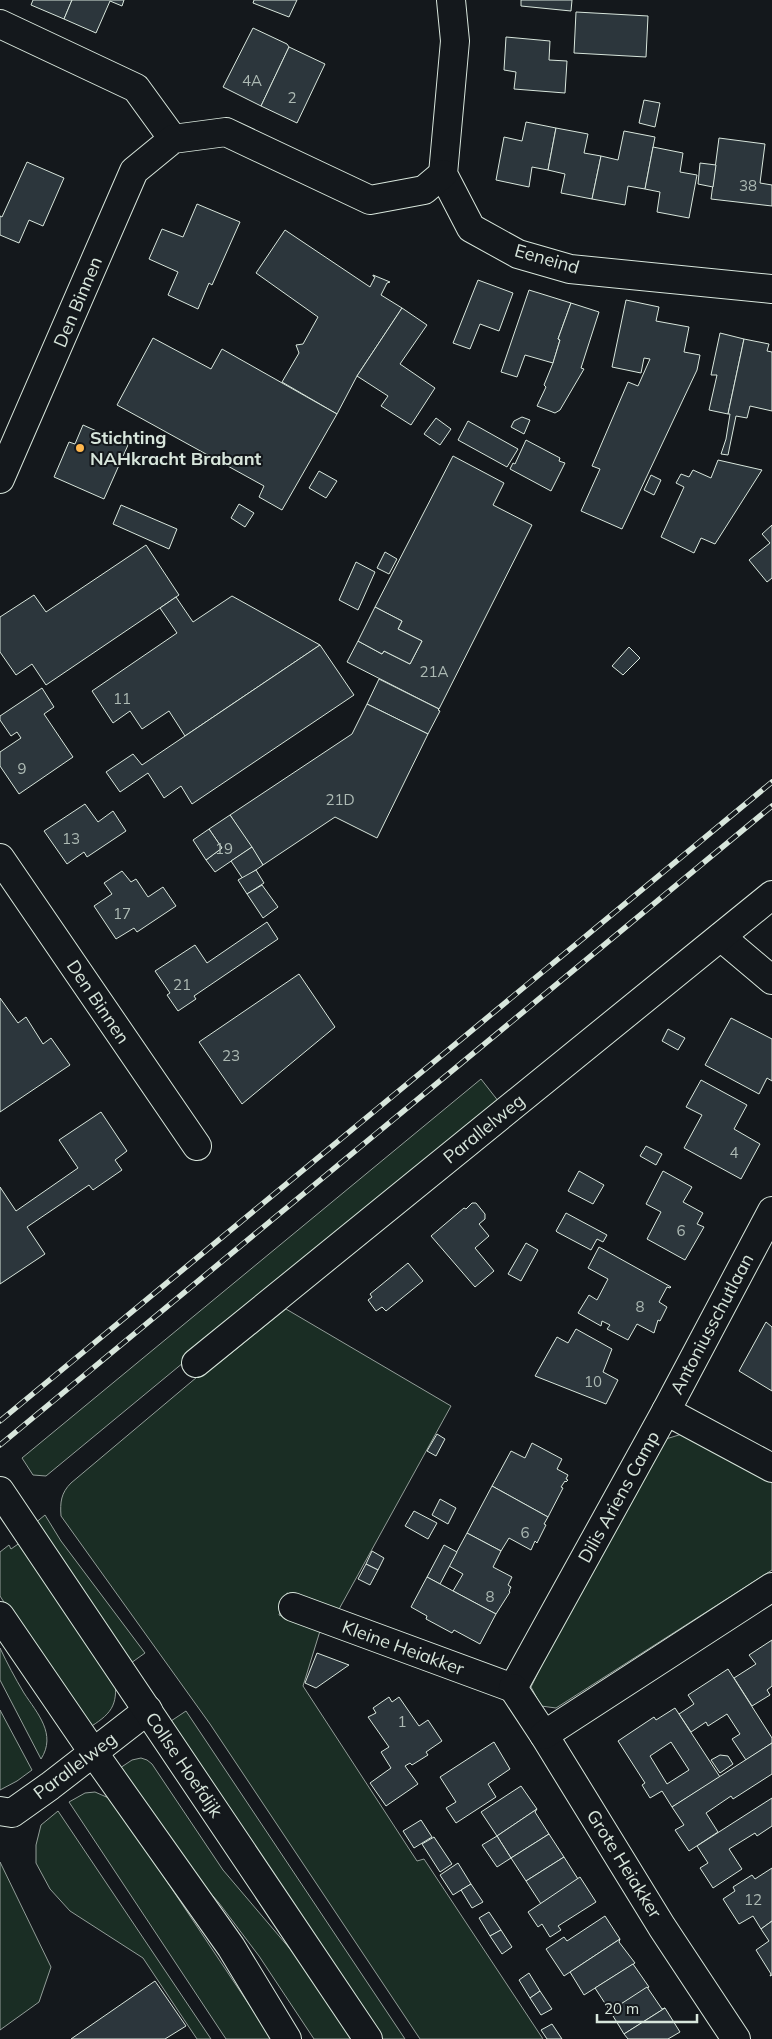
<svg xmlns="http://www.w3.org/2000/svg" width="772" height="2039" font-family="Mulish,sans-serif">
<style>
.green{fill:#1a2d24;stroke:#939e99}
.building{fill:#2c363c;stroke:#d8e6dc;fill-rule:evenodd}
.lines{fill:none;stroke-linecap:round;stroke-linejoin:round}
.minor-casing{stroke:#d8e6dc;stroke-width:30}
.major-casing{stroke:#d8e6dc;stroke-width:30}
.minor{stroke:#14181c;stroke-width:28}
.major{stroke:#14181c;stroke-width:28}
.rail-casing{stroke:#d8e6dc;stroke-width:5.5}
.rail{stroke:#14181c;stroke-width:4;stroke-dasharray:11;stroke-linecap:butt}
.poi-dot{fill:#ffb74d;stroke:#14181c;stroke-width:2}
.labels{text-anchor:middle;stroke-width:4;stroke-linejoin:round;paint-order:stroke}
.number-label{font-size:15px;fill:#adbab4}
.street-label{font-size:18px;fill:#d8e6dc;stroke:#14181c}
.poi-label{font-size:18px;font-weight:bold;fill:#d8e6dc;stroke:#14181c;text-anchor:start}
</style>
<rect width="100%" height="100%" fill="#14181c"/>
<g class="green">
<path d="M481 1079 499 1102 46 1476 33 1475 22 1458Z"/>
<path d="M286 1309 451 1406 338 1611 287 1593 279 1615 320 1631 303 1686 417 1861 424 1859 543 2039H420L210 1724 61 1516C60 1502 61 1493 71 1483L197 1377 219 1363Z"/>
<path d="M682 1434 772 1480V1570L556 1708 541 1706 531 1687 557 1634 666 1439Z"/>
<path d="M45 1515 61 1541 145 1653 131 1663 34 1524Z"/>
<path d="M24 1540 115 1678C118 1707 111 1714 87 1729L0 1596V1552L9 1545 11 1549Z"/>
<path d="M0 1648C7 1663 15 1678 24 1693 37 1713 57 1734 41 1759L0 1680Z"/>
<path d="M0 1710 32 1770 17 1781 0 1790Z"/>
<path d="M186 1711 405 2039H380L168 1723Z"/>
<path d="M141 1758 147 1760 152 1764 223 1870 319 1983 358 2039H314L259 1956 219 1903 160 1835 117 1770 132 1760Z"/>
<path d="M95 1792 111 1799 120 1811 272 2039H226L69 1802 85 1793Z"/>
<path d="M58 1811 211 2039H197L143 1958 70 1911 50 1889 36 1863V1845L41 1825Z"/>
<path d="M0 1862 51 1967 39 2002 0 2030Z"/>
</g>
<g class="building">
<path d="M33 0H72L64 19 31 5Z"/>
<path d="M72 0H124L122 6 110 1 96 33 64 19Z"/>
<path d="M254 0H297L289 17 253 3Z"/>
<path d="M521 0H572L571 11 521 6Z"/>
<path d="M576 12 648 16 646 57 574 53Z"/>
<path d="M253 28 287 44 289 47 261 106 223 87Z"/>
<path d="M506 37 550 41 549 60 567 61 565 93 514 89 516 72 504 70Z"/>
<path d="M289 47 325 64 297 123 261 106Z"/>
<path d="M644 100 660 103 655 127 639 123Z"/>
<path d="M526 122 556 128 548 170 532 167 529 187 496 180 504 137 522 141Z"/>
<path d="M556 128 588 134 584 153 601 156 592 199 561 193 565 174 548 170Z"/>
<path d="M624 131 655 137 645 189 628 186 625 205 592 199 601 156 618 160Z"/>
<path d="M719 138 765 144 760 183 772 185V206L711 199Z"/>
<path d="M653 147 683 153 680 172 697 175 689 218 657 212 660 192 645 189Z"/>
<path d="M27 162 64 178 43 226 29 220 19 243 0 235V216L2 217Z"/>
<path d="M700 163 716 165 713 187 698 184Z"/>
<path d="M197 204 240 222 212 285 209 283 198 309 168 295 178 272 149 259 162 229 183 237Z"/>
<path d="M285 230 370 287 375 277 373 276V275L390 282 387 283 381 295 402 308 357 376 337 414 282 382 299 353 296 345 303 344 318 317 256 273Z"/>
<path d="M478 280 513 293 499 331 480 324 470 349 453 343Z"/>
<path d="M529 290 571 303 558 339 560 340 553 363 525 355 517 377 501 372Z"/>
<path d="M626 300 659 307 656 321 689 327 684 352 700 355 697 370 622 529 581 511 600 469 592 466 628 382 638 386 650 359 644 358 641 373 612 367Z"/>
<path d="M571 303 599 312 581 368 584 369 560 410 555 413 537 406 546 387 544 385 553 363 560 340 558 339Z"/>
<path d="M402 308 427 325 400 364 435 388 411 425 381 406 388 396 357 376Z"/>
<path d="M720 333 744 339 728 414 709 410 717 375H711Z"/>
<path d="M153 338 211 369 222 349 337 414 282 510 259 497 264 486 117 405Z"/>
<path d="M744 339 769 344 767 351 772 352V411L750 406 747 418 736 416 728 455 721 454 726 439 730 414H728Z"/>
<path d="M522 417 530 420 524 434 511 427 514 421Z"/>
<path d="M436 418 451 429 440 445 424 434Z"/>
<path d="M468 421 518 449 507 467 458 440Z"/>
<path d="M83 425 128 445 104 499 54 477 69 442 75 444Z"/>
<path d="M526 440 560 458 559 461 565 463 551 491 510 469 513 463 515 464Z"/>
<path d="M453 456 504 483 493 505 532 525 439 709 347 662 358 641 382 654 384 651 410 664 422 641 398 629 402 621 375 607Z"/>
<path d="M718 460 762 470 715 544 701 538 694 553 661 537 684 487 676 483 681 474 689 477 693 470 711 478Z"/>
<path d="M319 471 337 481 326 498 309 488Z"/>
<path d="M651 475 661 480 654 495 644 490Z"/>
<path d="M239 504 254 513 245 527 231 518Z"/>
<path d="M121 505 177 529 169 549 113 524Z"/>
<path d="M772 525V578L767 582 749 560 770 543 762 534Z"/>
<path d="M146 545 179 595 46 685 32 664 16 675 0 652V617L34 595 46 612Z"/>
<path d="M385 552 397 559 389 574 377 568Z"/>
<path d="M356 562 375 572 358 610 339 600Z"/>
<path d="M232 596 320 645 185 736 169 711 142 729 130 711 113 723 92 691 177 633 160 608 176 597 193 622Z"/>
<path d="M375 607 402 621 398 629 422 641 410 664 384 651 382 654 358 641Z"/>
<path d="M320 645 354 695 192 804 181 786 164 798 148 773 120 792 106 772 133 754 142 765Z"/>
<path d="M629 647 640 658 623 675 612 666Z"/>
<path d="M379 679 439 709 438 710 440 711 428 734 367 704Z"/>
<path d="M42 688 54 707 44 714 73 757 19 794 0 766V752L21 738 17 732 11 736 0 720V716Z"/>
<path d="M367 704 428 734 377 838 335 817 263 865 230 815 352 734Z"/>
<path d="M85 804 98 822 113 811 126 831 87 857 84 852 67 864 44 831Z"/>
<path d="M230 815 252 847 215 872 206 860 222 848 209 829Z"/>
<path d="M209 829 222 848 206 860 193 840Z"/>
<path d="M252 847 263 865 243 879 231 861Z"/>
<path d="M256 870 264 883 247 894 238 880Z"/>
<path d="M122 871 131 882 136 879 148 897 163 887 176 906 137 932 134 928 116 939 94 906 112 894 104 883Z"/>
<path d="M262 885 278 907 263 918 247 894Z"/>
<path d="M267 922 278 939 194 996 196 999 178 1011 167 995 170 993 155 971 195 945 207 963Z"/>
<path d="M299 974 335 1027 242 1104 199 1042Z"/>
<path d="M0 998 18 1023 26 1017 43 1044 51 1038 70 1065 0 1112Z"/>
<path d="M731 1018 772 1039V1081L767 1078 759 1094 705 1065Z"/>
<path d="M668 1029 685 1038 678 1050 662 1041Z"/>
<path d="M701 1080 747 1105 734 1129 760 1144 741 1179 684 1148 702 1115 686 1107Z"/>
<path d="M101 1112 127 1151 115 1160 122 1170 93 1190 89 1185 27 1227 45 1254 0 1284V1187L16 1211 78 1168 59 1140Z"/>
<path d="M646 1146 662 1154 656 1165 640 1156Z"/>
<path d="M579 1171 604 1185 593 1204 568 1191Z"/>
<path d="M663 1171 692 1187 683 1202 703 1213 697 1224 704 1227 685 1260 647 1239 661 1212 646 1204Z"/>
<path d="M472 1203H476L485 1214V1219L479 1224 489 1236 475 1248 494 1271 475 1287 431 1236 464 1208 466 1209Z"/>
<path d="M566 1213 607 1235 603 1242 597 1239 591 1250 557 1232 556 1231Z"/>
<path d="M526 1243 538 1250 521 1281 508 1274Z"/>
<path d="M599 1247 671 1287 670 1288 667 1287 659 1302 667 1307 660 1321 658 1320 654 1333 637 1324 628 1340 607 1329 610 1325 602 1321 601 1326 578 1313 589 1295 597 1300 608 1279 588 1268Z"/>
<path d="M408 1263 423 1281 386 1311 382 1307 376 1311 368 1300 372 1297 370 1294Z"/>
<path d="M766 1322 772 1327V1391L739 1371Z"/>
<path d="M576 1329 612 1349 603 1372 618 1380 606 1404 535 1376 557 1337 568 1343Z"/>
<path d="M437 1434 445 1439 436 1456 427 1451Z"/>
<path d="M532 1443 562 1459 557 1469 568 1475 566 1479 568 1480 566 1482 565 1481 561 1487 563 1488 548 1517 492 1486 511 1451 525 1458Z"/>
<path d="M492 1486 548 1517 544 1524 546 1525 537 1543 535 1541 531 1550 509 1538 501 1551 467 1533Z"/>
<path d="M440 1499 456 1508 448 1524 432 1515Z"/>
<path d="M414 1511 437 1523 428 1539 405 1526Z"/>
<path d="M467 1533 501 1551 493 1567 512 1577 508 1585 511 1587 509 1591 510 1592 496 1614 453 1591 463 1574 449 1566Z"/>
<path d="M444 1545 457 1552 440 1584 427 1577Z"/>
<path d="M372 1551 384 1558 378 1570 366 1564Z"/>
<path d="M366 1564 378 1570 370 1585 358 1579Z"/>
<path d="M427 1577 496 1614 480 1644 454 1630 452 1633 426 1619 427 1616 411 1607Z"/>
<path d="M772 1640V1686L767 1690 770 1695 752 1706 734 1678 756 1664 749 1655Z"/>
<path d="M317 1653 349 1665 316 1688 305 1683Z"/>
<path d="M728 1669 772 1738V1743L746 1760 732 1739 740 1734 727 1714 708 1726 706 1722 691 1732 679 1714 694 1704 688 1695Z"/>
<path d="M389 1697 392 1702 399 1697 419 1726 428 1720 442 1741 426 1752 428 1755 412 1765 410 1763 405 1766 418 1784 386 1806 370 1783 391 1768 381 1752 389 1747 368 1717 376 1713 373 1708Z"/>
<path d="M675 1708 720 1777 672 1807 662 1791 650 1798 642 1785 645 1783 618 1741 654 1717 656 1720ZM671 1742 689 1770 667 1784 650 1756Z"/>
<path d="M494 1742 510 1769 488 1784 496 1797 456 1823 446 1808 456 1802 440 1777Z"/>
<path d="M772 1743V1774L733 1799 731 1796 706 1813 718 1832 689 1851 675 1830 684 1825 672 1807Z"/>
<path d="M720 1755 728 1756 733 1764 720 1773 711 1760Z"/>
<path d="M521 1786 537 1809 497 1836 481 1812Z"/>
<path d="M772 1798V1826L757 1836 755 1833 729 1849 742 1869 713 1888 700 1868 708 1863 697 1846Z"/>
<path d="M537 1809 535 1812 549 1834 511 1858 497 1836Z"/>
<path d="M421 1820 432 1837 414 1848 403 1831Z"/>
<path d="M549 1834 564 1857 526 1881 511 1858Z"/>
<path d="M497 1836 511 1858 497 1867 482 1845Z"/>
<path d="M434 1837 452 1864 440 1872 422 1844Z"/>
<path d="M564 1857 578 1879 541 1904 526 1881Z"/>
<path d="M458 1863 471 1884 453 1895 440 1875Z"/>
<path d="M772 1868V1921L761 1929 753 1916 739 1924 723 1899 735 1891 733 1887 752 1875 755 1879Z"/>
<path d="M580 1877 596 1902 558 1926 561 1930 550 1937 542 1924 538 1927 528 1912Z"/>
<path d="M471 1884 483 1902 472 1908 461 1890Z"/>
<path d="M489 1912 501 1930 490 1936 479 1918Z"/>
<path d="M605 1916 620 1939 564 1976 546 1949 564 1937 567 1941Z"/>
<path d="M772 1921V1975L770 1976 771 1974 756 1950 769 1941 761 1929Z"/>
<path d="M501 1930 512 1947 502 1954 490 1936Z"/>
<path d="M620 1939 619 1942 635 1963 584 1995 570 1972Z"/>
<path d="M633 1964 649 1987 610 2011 595 1988Z"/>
<path d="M529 1973 540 1991 530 1998 519 1980Z"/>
<path d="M155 1981 186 2026 165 2039H71Z"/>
<path d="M647 1987 662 2009 665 2008 624 2034 610 2011Z"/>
<path d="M540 1991 552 2009 541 2015 530 1998Z"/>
<path d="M665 2008 680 2032 668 2039H628L624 2034Z"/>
<path d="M552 2024 562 2039H547L541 2030Z"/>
</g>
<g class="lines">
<defs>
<g id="minor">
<path d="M451 0 455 41 443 174 471 228 518 254 570 269 772 289"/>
<path d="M0 24 136 88 173 139"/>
<path d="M0 479 134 171 173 139 226 132 370 200 424 190 443 174"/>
<path d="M0 858 197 1146"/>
<path d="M721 937 772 980"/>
<path d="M196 1363 772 895"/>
<path d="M666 1411 772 1211"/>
<path d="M293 1607 513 1688"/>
<path d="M513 1688 666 1411 772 1468"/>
<path d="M513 1688 544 1735 662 1927 736 2039"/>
<path d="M544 1735 772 1587"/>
<path d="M0 1811 12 1813 50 1786 148 1710"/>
</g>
<g id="major">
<path d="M0 1491 368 2039"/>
<path d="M0 1616 93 1752 231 1947 287 2039"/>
</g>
</defs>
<use href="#minor" class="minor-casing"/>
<use href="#major" class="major-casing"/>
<use href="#minor" class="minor"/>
<use href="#major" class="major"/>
<defs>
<g id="rail">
<path d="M0 1421 772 782"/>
<path d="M0 1445 772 806"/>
</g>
</defs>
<use href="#rail" class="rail-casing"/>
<use href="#rail" class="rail"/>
</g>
<circle class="poi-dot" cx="80" cy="448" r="5"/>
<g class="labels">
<g class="number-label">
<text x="252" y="86">4A</text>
<text x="292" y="103">2</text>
<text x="748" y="191">38</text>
<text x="434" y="677">21A</text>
<text x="122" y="704">11</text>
<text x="22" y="774">9</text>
<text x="340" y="805">21D</text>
<text x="71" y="844">13</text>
<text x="224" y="854">19</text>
<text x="122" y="919">17</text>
<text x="182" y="990">21</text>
<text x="231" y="1061">23</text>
<text x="734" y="1158">4</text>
<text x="681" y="1236">6</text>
<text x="640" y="1312">8</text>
<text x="593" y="1387">10</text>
<text x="525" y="1538">6</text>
<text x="490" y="1602">8</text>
<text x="402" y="1727">1</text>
<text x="753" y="1905">12</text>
</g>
<g class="street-label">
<text transform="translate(547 259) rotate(16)" y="6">Eeneind</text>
<text transform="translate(78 302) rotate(-67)" y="6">Den Binnen</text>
<text transform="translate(98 1002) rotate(56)" y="6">Den Binnen</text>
<text transform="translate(484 1129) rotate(-39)" y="6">Parallelweg</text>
<text transform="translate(712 1324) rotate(-62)" y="6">Antoniusschutlaan</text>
<text transform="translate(619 1497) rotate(-61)" y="6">Dilis Ariens Camp</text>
<text transform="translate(403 1648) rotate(20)" y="6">Kleine Heiakker</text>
<text transform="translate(184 1765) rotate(56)" y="6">Collse Hoefdijk</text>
<text transform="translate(75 1766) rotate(-37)" y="6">Parallelweg</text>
<text transform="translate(624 1864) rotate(58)" y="6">Grote Heiakker</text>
</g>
<g class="poi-label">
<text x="90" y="444">Stichting<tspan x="90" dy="21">NAHkracht Brabant</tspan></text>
</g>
</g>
<path d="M597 2014v8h100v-8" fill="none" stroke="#d8e6dc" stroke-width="2.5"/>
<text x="604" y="2014" font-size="15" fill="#d8e6dc" stroke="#14181c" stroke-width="4" paint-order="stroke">20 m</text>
</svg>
